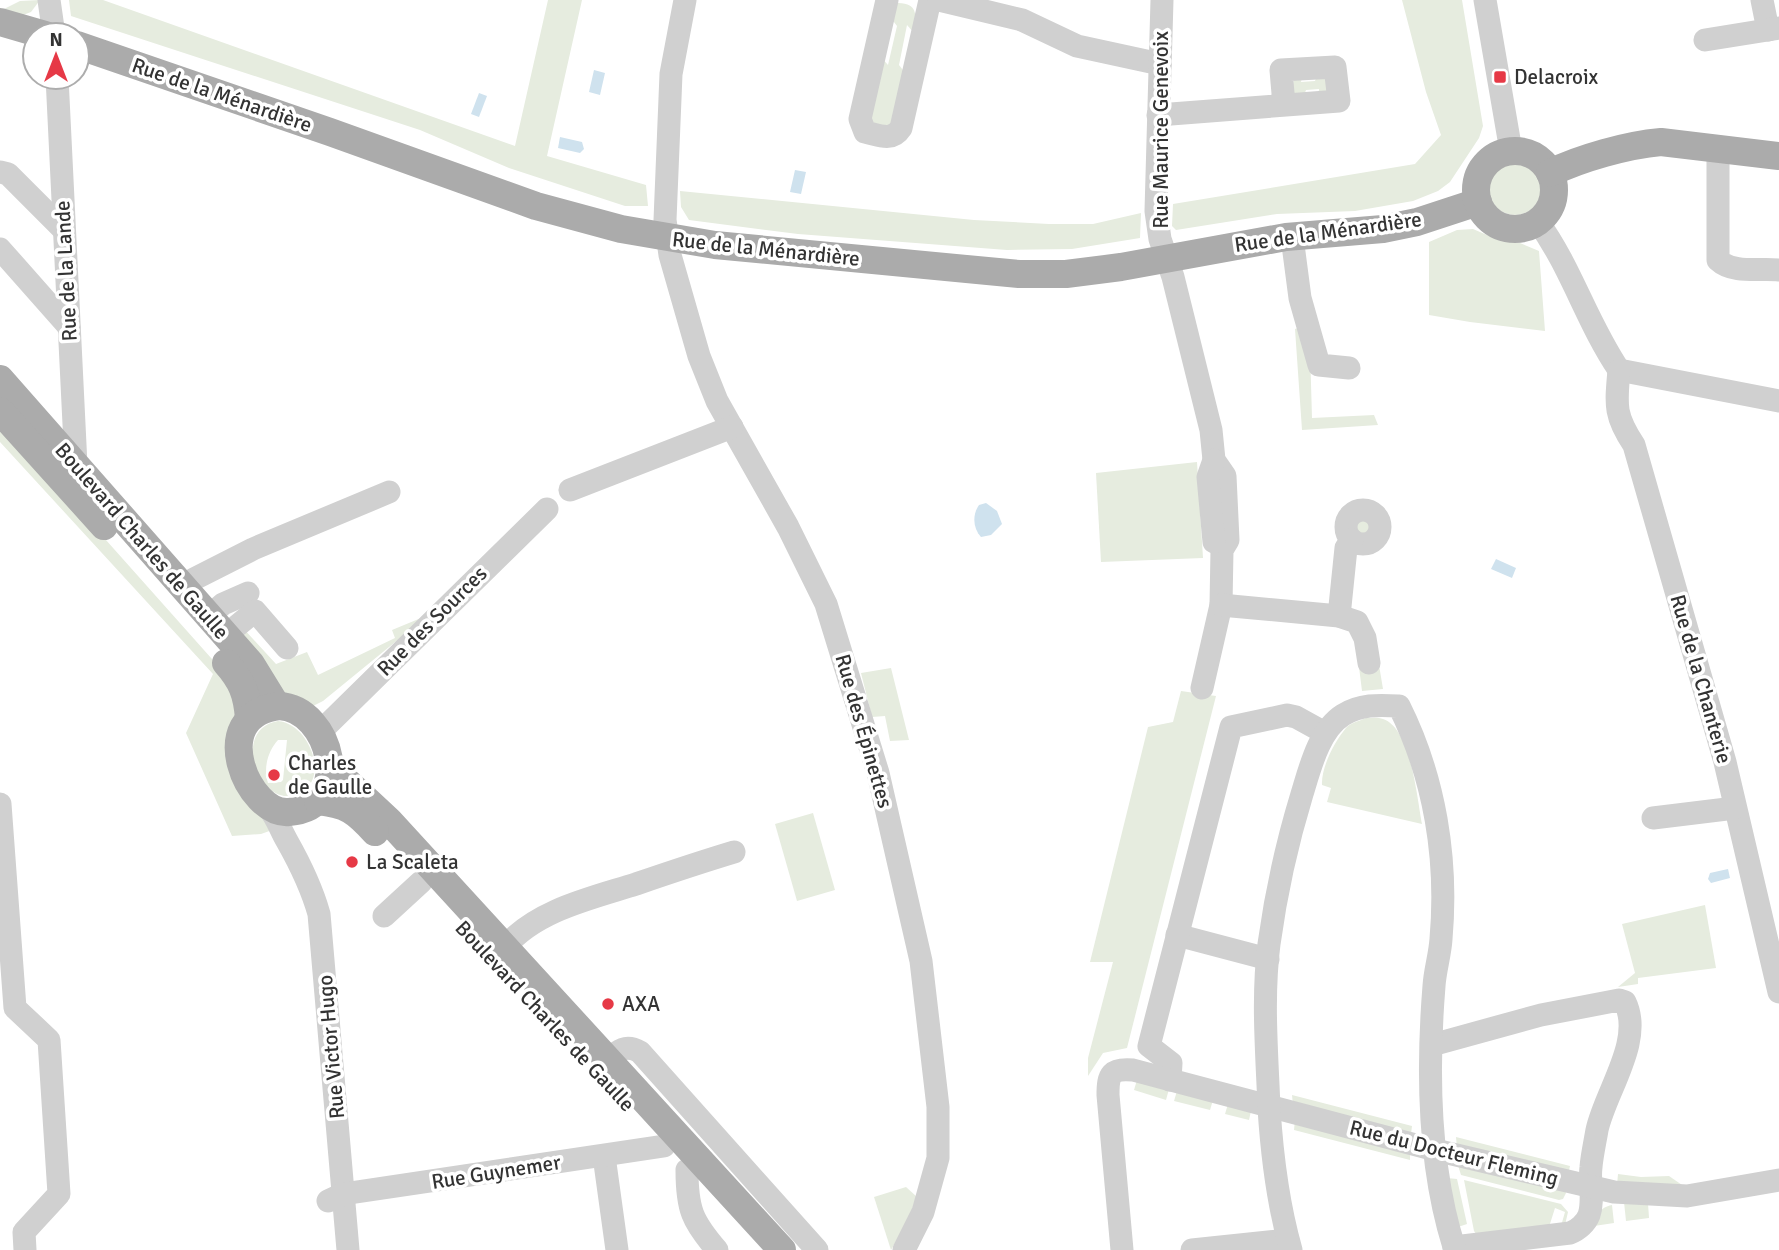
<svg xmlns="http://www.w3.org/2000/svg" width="1779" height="1250" font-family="Signika,sans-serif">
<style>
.green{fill:#e6ecdf;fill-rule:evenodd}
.water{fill:#cfe2ee}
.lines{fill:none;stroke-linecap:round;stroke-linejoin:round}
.minor{stroke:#d0d0d0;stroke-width:23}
.major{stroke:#ababab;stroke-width:28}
.poi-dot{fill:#e63946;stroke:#fff;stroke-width:2.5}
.labels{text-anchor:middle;stroke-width:7;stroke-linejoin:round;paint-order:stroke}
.poi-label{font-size:21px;fill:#333;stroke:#fff;text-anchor:start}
.street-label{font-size:21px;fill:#333;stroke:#fff}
</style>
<rect width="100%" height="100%" fill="#fff"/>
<g class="green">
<path d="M40 0 31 12 18 17 2 10 20 1Z"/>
<path d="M69 0H103L515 146 548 0H582L547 156 646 185 648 206H625L509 168 420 130 71 16Z"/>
<path d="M1402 0H1462L1483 126 1479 138 1450 182 1438 191 1413 201 1355 211 1277 214 1176 230 1172 226 1173 204 1415 164 1441 135 1426 92Z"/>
<path d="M898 3C919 3 916 17 915 34L907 25 899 65 909 78 893 124 883 127 869 121 881 57 888 65 897 26 888 14Z"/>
<path d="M1323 71 1330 91 1318 100 1319 89 1306 90 1302 101 1291 100 1294 77 1303 72 1301 82 1315 81 1318 72Z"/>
<circle cx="1515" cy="189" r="26"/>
<path d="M680 191 974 220 1049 224H1093L1141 213 1140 238 1072 249 1007 250 798 234 689 220 681 207Z"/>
<path d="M1473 229 1501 241 1520 243 1539 251 1545 331 1470 322 1429 315V242L1457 230Z"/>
<path d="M1298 328 1310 349 1312 418 1374 415 1378 425 1302 430 1295 329Z"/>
<path d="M0 421 236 686 238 721 275 829 261 834 232 836 186 733 213 674 0 442Z"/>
<path d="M1197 462 1203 558 1101 562 1096 473Z"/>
<circle cx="1363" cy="526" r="11"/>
<path d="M421 618 416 625 323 701 309 708 288 699 242 642V627L276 664 307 652 318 675 395 638 392 630Z"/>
<path d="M1379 665 1383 689 1362 691 1359 667Z"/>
<path d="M891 668 909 740 890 741 885 716 872 717 861 673Z"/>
<path d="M1181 691 1216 696 1127 1048 1103 1053 1088 1076V1058L1113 962H1090L1148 727 1173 722Z"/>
<path d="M1366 718C1371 718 1378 717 1383 719 1411 728 1417 798 1422 824L1327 802 1331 788 1322 785C1321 767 1335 741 1346 728 1350 723 1359 721 1366 718Z"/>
<path d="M278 721C313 724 334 791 289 796 257 799 232 729 278 721ZM278 740H287L283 780 281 782 268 783C263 768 268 751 278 740Z"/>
<path d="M813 813 835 890 797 901 775 824Z"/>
<path d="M1705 905 1716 968 1638 978V984L1618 987 1635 973 1622 924Z"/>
<path d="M1137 1080 1169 1089 1166 1100 1134 1090Z"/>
<path d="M1177 1091 1213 1100 1210 1110 1174 1101Z"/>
<path d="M1292 1095 1412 1126 1411 1134 1293 1105Z"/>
<path d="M1228 1104 1251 1111 1249 1120 1225 1114Z"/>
<path d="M1295 1120 1410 1150V1160L1294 1130Z"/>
<path d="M1456 1137 1570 1166 1568 1175 1457 1148Z"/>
<path d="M1457 1162 1565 1190 1566 1193 1563 1199 1559 1200 1461 1175Z"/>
<path d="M1618 1174 1641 1177 1669 1176 1685 1187 1617 1185Z"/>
<path d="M1447 1178 1457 1179 1467 1224 1458 1227Z"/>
<path d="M1464 1180 1561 1204 1568 1212 1565 1225 1561 1226 1565 1212 1555 1208 1549 1227 1477 1235 1474 1231Z"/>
<path d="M906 1187 917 1197 907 1222 891 1250 874 1197Z"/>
<path d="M1624 1202 1648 1203 1649 1218 1626 1221Z"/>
<path d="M1612 1205 1614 1223 1594 1226C1598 1214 1599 1208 1612 1205Z"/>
</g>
<g class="water">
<path d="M594 70 605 73 600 95 589 92Z"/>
<path d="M479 93 487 96 479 117 471 114Z"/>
<path d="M560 137 582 142 584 149 580 153 558 148Z"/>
<path d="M795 170 806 172 801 194 790 192Z"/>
<path d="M986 503 997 511 1002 524 991 535 981 537C973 528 972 515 979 505Z"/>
<path d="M1496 559 1516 568 1512 578 1491 569Z"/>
<path d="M1728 869 1730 878 1711 883 1708 879 1710 873Z"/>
</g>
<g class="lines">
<g class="minor">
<path d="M49 0 54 35"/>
<path d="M685 0 671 74 665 220 670 255 699 356 717 401 788 527 826 604 878 773 921 961 938 1107V1158L923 1212 904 1250"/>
<path d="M887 0 860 119 865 132C879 135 892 142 901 128L930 0"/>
<path d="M939 0 1022 20 1077 46 1160 64"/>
<path d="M1162 0 1156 211 1160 239 1173 277 1211 430 1214 460 1225 476 1228 540 1222 550 1221 605 1202 688"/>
<path d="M1485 0 1511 151"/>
<path d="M1762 0 1768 30"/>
<path d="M1705 40 1779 28"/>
<path d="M57 77 76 465"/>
<path d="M1158 115 1339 101 1335 67 1281 70 1284 105"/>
<path d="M1718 148V260C1733 274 1760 268 1779 270"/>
<path d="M0 172 8 174 64 230"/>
<path d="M1538 222C1571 267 1587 323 1619 370L1779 401"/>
<path d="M1292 237 1300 298 1319 365 1349 368"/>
<path d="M0 249 69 327"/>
<path d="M1619 370C1616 405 1614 415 1634 445L1725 762 1779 992"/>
<path d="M570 490 732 427"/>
<circle cx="1363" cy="527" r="17"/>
<path d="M1214 542 1208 477 1214 460"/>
<path d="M184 588 194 579 253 549 389 492"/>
<path d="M1221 605 1339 616 1357 622 1365 638 1369 663"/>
<path d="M209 616 223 604 248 593"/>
<path d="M1339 616 1346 548 1352 540"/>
<path d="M226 635 255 611 287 648"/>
<path d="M318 734 547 509"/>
<path d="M0 804 15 1008 49 1040 59 1194 24 1232 25 1250"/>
<path d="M268 807C277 818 280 829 287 841 300 864 312 889 319 914L348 1250"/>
<path d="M1653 818 1735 808"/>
<path d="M384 916 421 882"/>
<path d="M1177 935 1268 959"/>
<path d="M505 947C536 910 592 898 636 884 668 873 701 862 734 852"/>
<path d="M1432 1045 1541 1015 1619 1000 1625 1002C1644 1041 1605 1092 1597 1130 1595 1142 1592 1155 1591 1167 1589 1182 1594 1201 1589 1215 1586 1223 1578 1230 1570 1233L1454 1247"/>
<path d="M608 1060C618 1050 626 1044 640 1052L817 1250"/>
<path d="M1170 1080 1171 1063 1149 1046 1231 727 1287 715 1296 717 1325 733"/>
<path d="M604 1156 617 1250"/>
<path d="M687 1170C687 1209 692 1221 717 1250"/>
<path d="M328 1201 343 1194 664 1146"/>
<path d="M1122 1250 1108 1095C1108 1074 1111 1068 1133 1070L1435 1150 1614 1192 1687 1196 1779 1180"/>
<path d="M1192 1250 1288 1240"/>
<path d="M1291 1250C1278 1204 1272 1156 1269 1108 1267 1054 1262 998 1269 944 1276 893 1287 843 1302 794 1310 768 1319 730 1343 715 1361 704 1378 705 1399 706 1435 778 1448 859 1441 939 1440 955 1435 970 1434 986 1427 1073 1428 1167 1455 1250"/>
</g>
<g class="major">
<path d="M0 22 45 35"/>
<path d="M77 45 330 132 536 206 621 229 715 245 1019 274H1066L1121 267 1286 237 1383 229 1417 222 1478 202"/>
<circle cx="1515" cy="190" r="39"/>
<path d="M1550 173C1581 158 1627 145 1661 142L1779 156"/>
<path d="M0 379 251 664 275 703 279 706"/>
<path d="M0 411 104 526"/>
<path d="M226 663C242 681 247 694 249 718"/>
<path d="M279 706C331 708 356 807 289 812 248 816 205 715 279 706Z"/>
<path d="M330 766 389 821 782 1250"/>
<path d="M318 801C347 804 356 811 375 832"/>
</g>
</g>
<g class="poi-dot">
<rect x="1493" y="70" width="14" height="14" rx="3.5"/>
<circle cx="274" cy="775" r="7"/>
<circle cx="352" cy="862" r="7"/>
<circle cx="608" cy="1004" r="7"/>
</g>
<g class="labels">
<g class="poi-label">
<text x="1514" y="84">Delacroix</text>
<text x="288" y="770">Charles<tspan x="288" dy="24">de Gaulle</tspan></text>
<text x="366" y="869">La Scaleta</text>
<text x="622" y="1011">AXA</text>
</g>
<g class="street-label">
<text transform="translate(222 95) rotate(19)" y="7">Rue de la Ménardière</text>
<text transform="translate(1161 130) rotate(-90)" y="7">Rue Maurice Genevoix</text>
<text transform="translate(1328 232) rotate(-8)" y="7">Rue de la Ménardière</text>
<text transform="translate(766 249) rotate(6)" y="7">Rue de la Ménardière</text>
<text transform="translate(66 271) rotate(-93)" y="7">Rue de la Lande</text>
<text transform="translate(142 541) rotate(49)" y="7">Boulevard Charles de Gaulle</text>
<text transform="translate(432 621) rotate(-45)" y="7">Rue des Sources</text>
<text transform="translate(1701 679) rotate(74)" y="7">Rue de la Chanterie</text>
<text transform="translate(864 731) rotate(74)" y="7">Rue des Épinettes</text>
<text transform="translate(545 1016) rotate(47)" y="7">Boulevard Charles de Gaulle</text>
<text transform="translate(331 1047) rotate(-95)" y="7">Rue Victor Hugo</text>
<text transform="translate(1454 1153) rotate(14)" y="7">Rue du Docteur Fleming</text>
<text transform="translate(496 1172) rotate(-9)" y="7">Rue Guynemer</text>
</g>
</g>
<g transform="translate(56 56)"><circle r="33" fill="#ffffff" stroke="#adadad" stroke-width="2"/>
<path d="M0-5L12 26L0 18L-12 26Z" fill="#e63946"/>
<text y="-10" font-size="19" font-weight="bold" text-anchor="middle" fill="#333333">N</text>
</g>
</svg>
